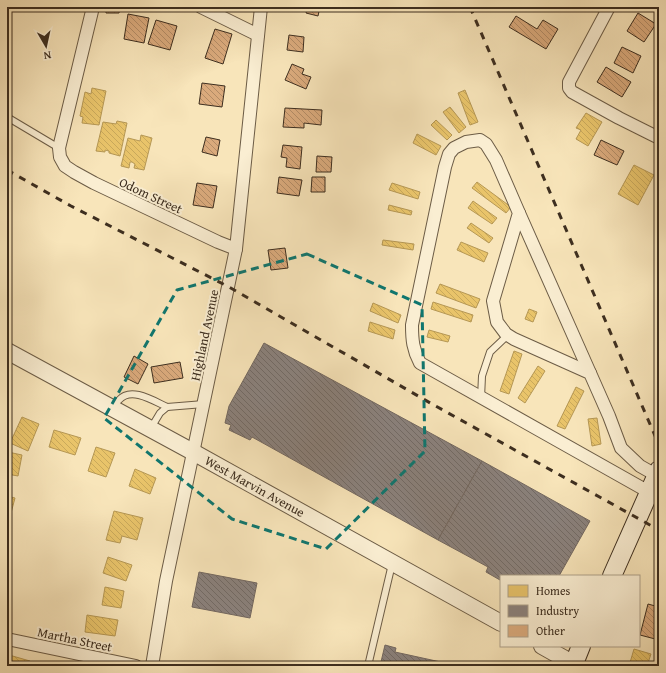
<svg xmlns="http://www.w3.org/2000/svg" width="666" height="673" font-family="'Gentium Book Plus',serif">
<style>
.homes{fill:url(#homes-back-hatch);stroke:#b59754}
.industry{fill:url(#industry-back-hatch);stroke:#736860}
.building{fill:url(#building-back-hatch);stroke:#3d2e1f}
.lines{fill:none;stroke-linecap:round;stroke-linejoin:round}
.service-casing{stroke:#6c5c46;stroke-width:8}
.minor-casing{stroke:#6c5c46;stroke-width:14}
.tertiary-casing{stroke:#6c5c46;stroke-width:18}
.secondary-casing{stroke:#3d2e1f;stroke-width:20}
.service{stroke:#faeed2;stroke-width:6}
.minor{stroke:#faeed2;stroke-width:12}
.tertiary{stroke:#faeed2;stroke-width:16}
.secondary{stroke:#faeed2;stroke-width:18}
.rail{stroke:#3d2e1f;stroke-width:3;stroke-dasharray:7 7;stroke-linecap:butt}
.marked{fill:none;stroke:#0f766e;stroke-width:3;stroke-dasharray:8 5;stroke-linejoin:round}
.labels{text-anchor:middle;stroke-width:4;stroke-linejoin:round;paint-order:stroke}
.street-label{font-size:13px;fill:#3d2e1f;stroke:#faeed2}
</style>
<defs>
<pattern id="homes-back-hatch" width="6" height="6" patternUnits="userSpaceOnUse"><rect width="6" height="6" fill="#e9c46a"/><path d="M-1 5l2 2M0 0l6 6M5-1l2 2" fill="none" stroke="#c9a95b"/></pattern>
<pattern id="industry-back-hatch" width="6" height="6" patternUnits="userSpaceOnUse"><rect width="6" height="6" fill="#8a817c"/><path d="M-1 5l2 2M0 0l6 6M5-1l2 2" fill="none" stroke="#726a65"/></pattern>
<pattern id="building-back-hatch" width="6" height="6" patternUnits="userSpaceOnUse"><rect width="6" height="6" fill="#daaa7c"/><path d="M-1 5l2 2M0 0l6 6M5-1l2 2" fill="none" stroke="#b28b65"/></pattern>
</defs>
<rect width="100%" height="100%" fill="#f8e5ba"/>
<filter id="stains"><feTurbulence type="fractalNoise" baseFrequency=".005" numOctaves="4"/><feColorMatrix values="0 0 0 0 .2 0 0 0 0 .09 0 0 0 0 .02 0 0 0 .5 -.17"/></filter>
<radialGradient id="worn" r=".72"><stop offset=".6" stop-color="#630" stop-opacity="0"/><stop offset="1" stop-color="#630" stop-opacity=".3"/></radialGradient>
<g class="homes">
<path d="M92 88 106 91 99 125 82 123 83 117 80 116 85 92 91 94Z"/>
<path d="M465 90 478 122 470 125 458 93Z"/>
<path d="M450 107 466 127 459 133 443 112Z"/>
<path d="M586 113 602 122 588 146 576 139 581 130 576 128Z"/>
<path d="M436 120 452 135 447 140 431 125Z"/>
<path d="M117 121 127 123 120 156 109 153V151L105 150V152L96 151 103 122 116 124Z"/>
<path d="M417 134 441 146 436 155 413 143Z"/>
<path d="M141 135 152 138 144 170 134 168 135 164 132 162H130L129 168 121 166 128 138 140 141Z"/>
<path d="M634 165 654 175 638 205 618 194Z"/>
<path d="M477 182 511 207 506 213 472 188Z"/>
<path d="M392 183 420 192 418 199 389 190Z"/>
<path d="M473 201 497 218 492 224 468 208Z"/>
<path d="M389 205 412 211 411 215 388 210Z"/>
<path d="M471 223 493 238 489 243 467 228Z"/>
<path d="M383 240 414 244 413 250 382 245Z"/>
<path d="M461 242 488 253 484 262 457 250Z"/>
<path d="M440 284 480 299 476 308 436 293Z"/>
<path d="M433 302 473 315 471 322 431 309Z"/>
<path d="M373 303 401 315 398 323 370 311Z"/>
<path d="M529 309 537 312 533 322 525 319Z"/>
<path d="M370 322 395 330 393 339 368 331Z"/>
<path d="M429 330 450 336 448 342 427 337Z"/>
<path d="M514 351 522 354 509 394 500 391Z"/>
<path d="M538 366 545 371 525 403 518 398Z"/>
<path d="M576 387 584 391 565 429 557 426Z"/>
<path d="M22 417 39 424 28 451 10 443Z"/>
<path d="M597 418 601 444 592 446 588 419Z"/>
<path d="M54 430 81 438 75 455 49 447Z"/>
<path d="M96 447 115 453 106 477 88 471Z"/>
<path d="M8 452 22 455 18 476 7 474Z"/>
<path d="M135 469 156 478 150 494 129 486Z"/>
<path d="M7 496 15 498 11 513 7 512Z"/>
<path d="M114 511 143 518 137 540 122 536 120 543 106 540Z"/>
<path d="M108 557 132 565 126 581 103 573Z"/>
<path d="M105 587 124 591 121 608 102 605Z"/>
<path d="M87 615 118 620 115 636 85 632Z"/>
<path d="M634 649 651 654 647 666H629Z"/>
<path d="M9 655 30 661 29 666H7Z"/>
</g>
<g class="industry">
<path d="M264 343 482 461 438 540 252 437 250 440 229 430 231 425 225 423 229 406Z"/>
<path d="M482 461 590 521 559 576 503 575 501 576 500 580 486 572 488 567 438 540Z"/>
<path d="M199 572 257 583 250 618 192 607Z"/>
<path d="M385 645 396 648 395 652 459 666H380Z"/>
</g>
<g class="building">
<path d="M106 7H120L119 13H106Z"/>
<path d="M297 7H320L318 16 306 13 307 9Z"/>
<path d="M638 13 656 24 644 42 627 31Z"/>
<path d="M128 14 149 18 144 43 124 39Z"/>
<path d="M516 16 537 29 543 20 558 29 546 49 509 27Z"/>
<path d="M156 20 177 26 170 50 148 44Z"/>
<path d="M215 29 232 34 223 64 205 58Z"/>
<path d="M289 35 304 37 303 52 287 50Z"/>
<path d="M622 47 641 56 633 73 614 63Z"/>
<path d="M292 64 304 69 302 74 311 77 306 89 285 80Z"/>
<path d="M606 67 631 82 622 97 597 82Z"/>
<path d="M202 83 225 86 222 107 199 104Z"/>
<path d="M285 108 322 110 321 125 304 123V128L283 127Z"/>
<path d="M206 137 220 140 217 156 202 152Z"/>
<path d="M601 140 624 151 617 165 594 155Z"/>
<path d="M283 145 302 147 300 169 286 167 287 158 281 157Z"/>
<path d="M317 156 332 157 331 172H316Z"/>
<path d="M279 177 302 180 299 196 277 193Z"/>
<path d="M312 177H325V192H311Z"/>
<path d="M197 183 217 186 213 208 193 205Z"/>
<path d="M285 248 288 268 271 270 268 250Z"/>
<path d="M134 356 148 364 138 384 124 377Z"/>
<path d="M180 362 183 378 154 383 151 367Z"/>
<path d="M648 604 659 607V640L640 635Z"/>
</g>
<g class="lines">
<defs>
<g id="service">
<path d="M7 117 59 148"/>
<path d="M481 398 482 376 490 352 508 335"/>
<path d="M114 408C115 406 117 402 119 400 131 386 154 401 167 407"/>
<path d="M151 428 160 413 167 407 204 404"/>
<path d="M368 666 392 564"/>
</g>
<g id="minor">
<path d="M93 7 59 148 60 157 65 166 74 172 94 183 218 242 236 249"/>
<path d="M201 7 258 35"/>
<path d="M609 7 569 82V88L572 92 619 118 659 138"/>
<path d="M519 213 590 373"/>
<path d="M649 492 420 363C413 350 412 340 412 325L445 167 449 154 454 148 466 142 480 140 486 144 496 160 519 213 493 301 497 322 506 334 514 339 590 373 609 416 621 448 640 466 656 475"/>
<path d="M7 639 136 666"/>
<path d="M152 666 166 581 236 249 261 7"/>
</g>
<g id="tertiary">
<path d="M7 351 193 452 501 623"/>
<path d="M542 646 574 664"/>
</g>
<g id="secondary">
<path d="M612 576 659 470"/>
<path d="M573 666 581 646"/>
</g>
</defs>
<use href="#service" class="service-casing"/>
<use href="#minor" class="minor-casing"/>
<use href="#tertiary" class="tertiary-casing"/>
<use href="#secondary" class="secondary-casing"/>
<use href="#service" class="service"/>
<use href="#minor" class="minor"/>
<use href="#tertiary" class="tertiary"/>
<use href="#secondary" class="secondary"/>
<g class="rail">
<path d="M470 7 659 445"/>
<path d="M7 170 71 206 229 287 432 404 659 530"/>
</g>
</g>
<path class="marked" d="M307 254 422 305 425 451 326 549 232 519 104 418 177 290Z"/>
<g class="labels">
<g class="street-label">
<text transform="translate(151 195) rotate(25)" y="5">Odom Street</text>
<text transform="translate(204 335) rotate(-78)" y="5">Highland Avenue</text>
<text transform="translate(255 486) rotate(29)" y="5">West Marvin Avenue</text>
<text transform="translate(75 639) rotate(12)" y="5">Martha Street</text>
</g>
</g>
<rect width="666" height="673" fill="none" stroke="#f8e5ba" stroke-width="24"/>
<rect x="8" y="8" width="650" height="657" fill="none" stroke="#3d2e1f" stroke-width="2"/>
<rect x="12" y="12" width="642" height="649" fill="none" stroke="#3d2e1f"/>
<rect x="500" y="575" width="140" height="72" fill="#faeed2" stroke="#aea18a"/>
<rect x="508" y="585" width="20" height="12" fill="#e9c46a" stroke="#aea18a"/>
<text x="536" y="595" font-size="12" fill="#3d2e1f">Homes</text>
<rect x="508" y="605" width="20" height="12" fill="#8a817c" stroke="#aea18a"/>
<text x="536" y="615" font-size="12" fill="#3d2e1f">Industry</text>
<rect x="508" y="625" width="20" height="12" fill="#daaa7c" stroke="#aea18a"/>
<text x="536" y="635" font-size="12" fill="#3d2e1f">Other</text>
<g transform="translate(46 46) rotate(171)" stroke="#faeed2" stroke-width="3" paint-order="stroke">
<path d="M0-3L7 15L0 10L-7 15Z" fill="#3d2e1f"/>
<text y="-6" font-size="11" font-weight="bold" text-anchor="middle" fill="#3d2e1f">N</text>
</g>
<rect width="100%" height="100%" filter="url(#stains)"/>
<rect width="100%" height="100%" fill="url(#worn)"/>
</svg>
